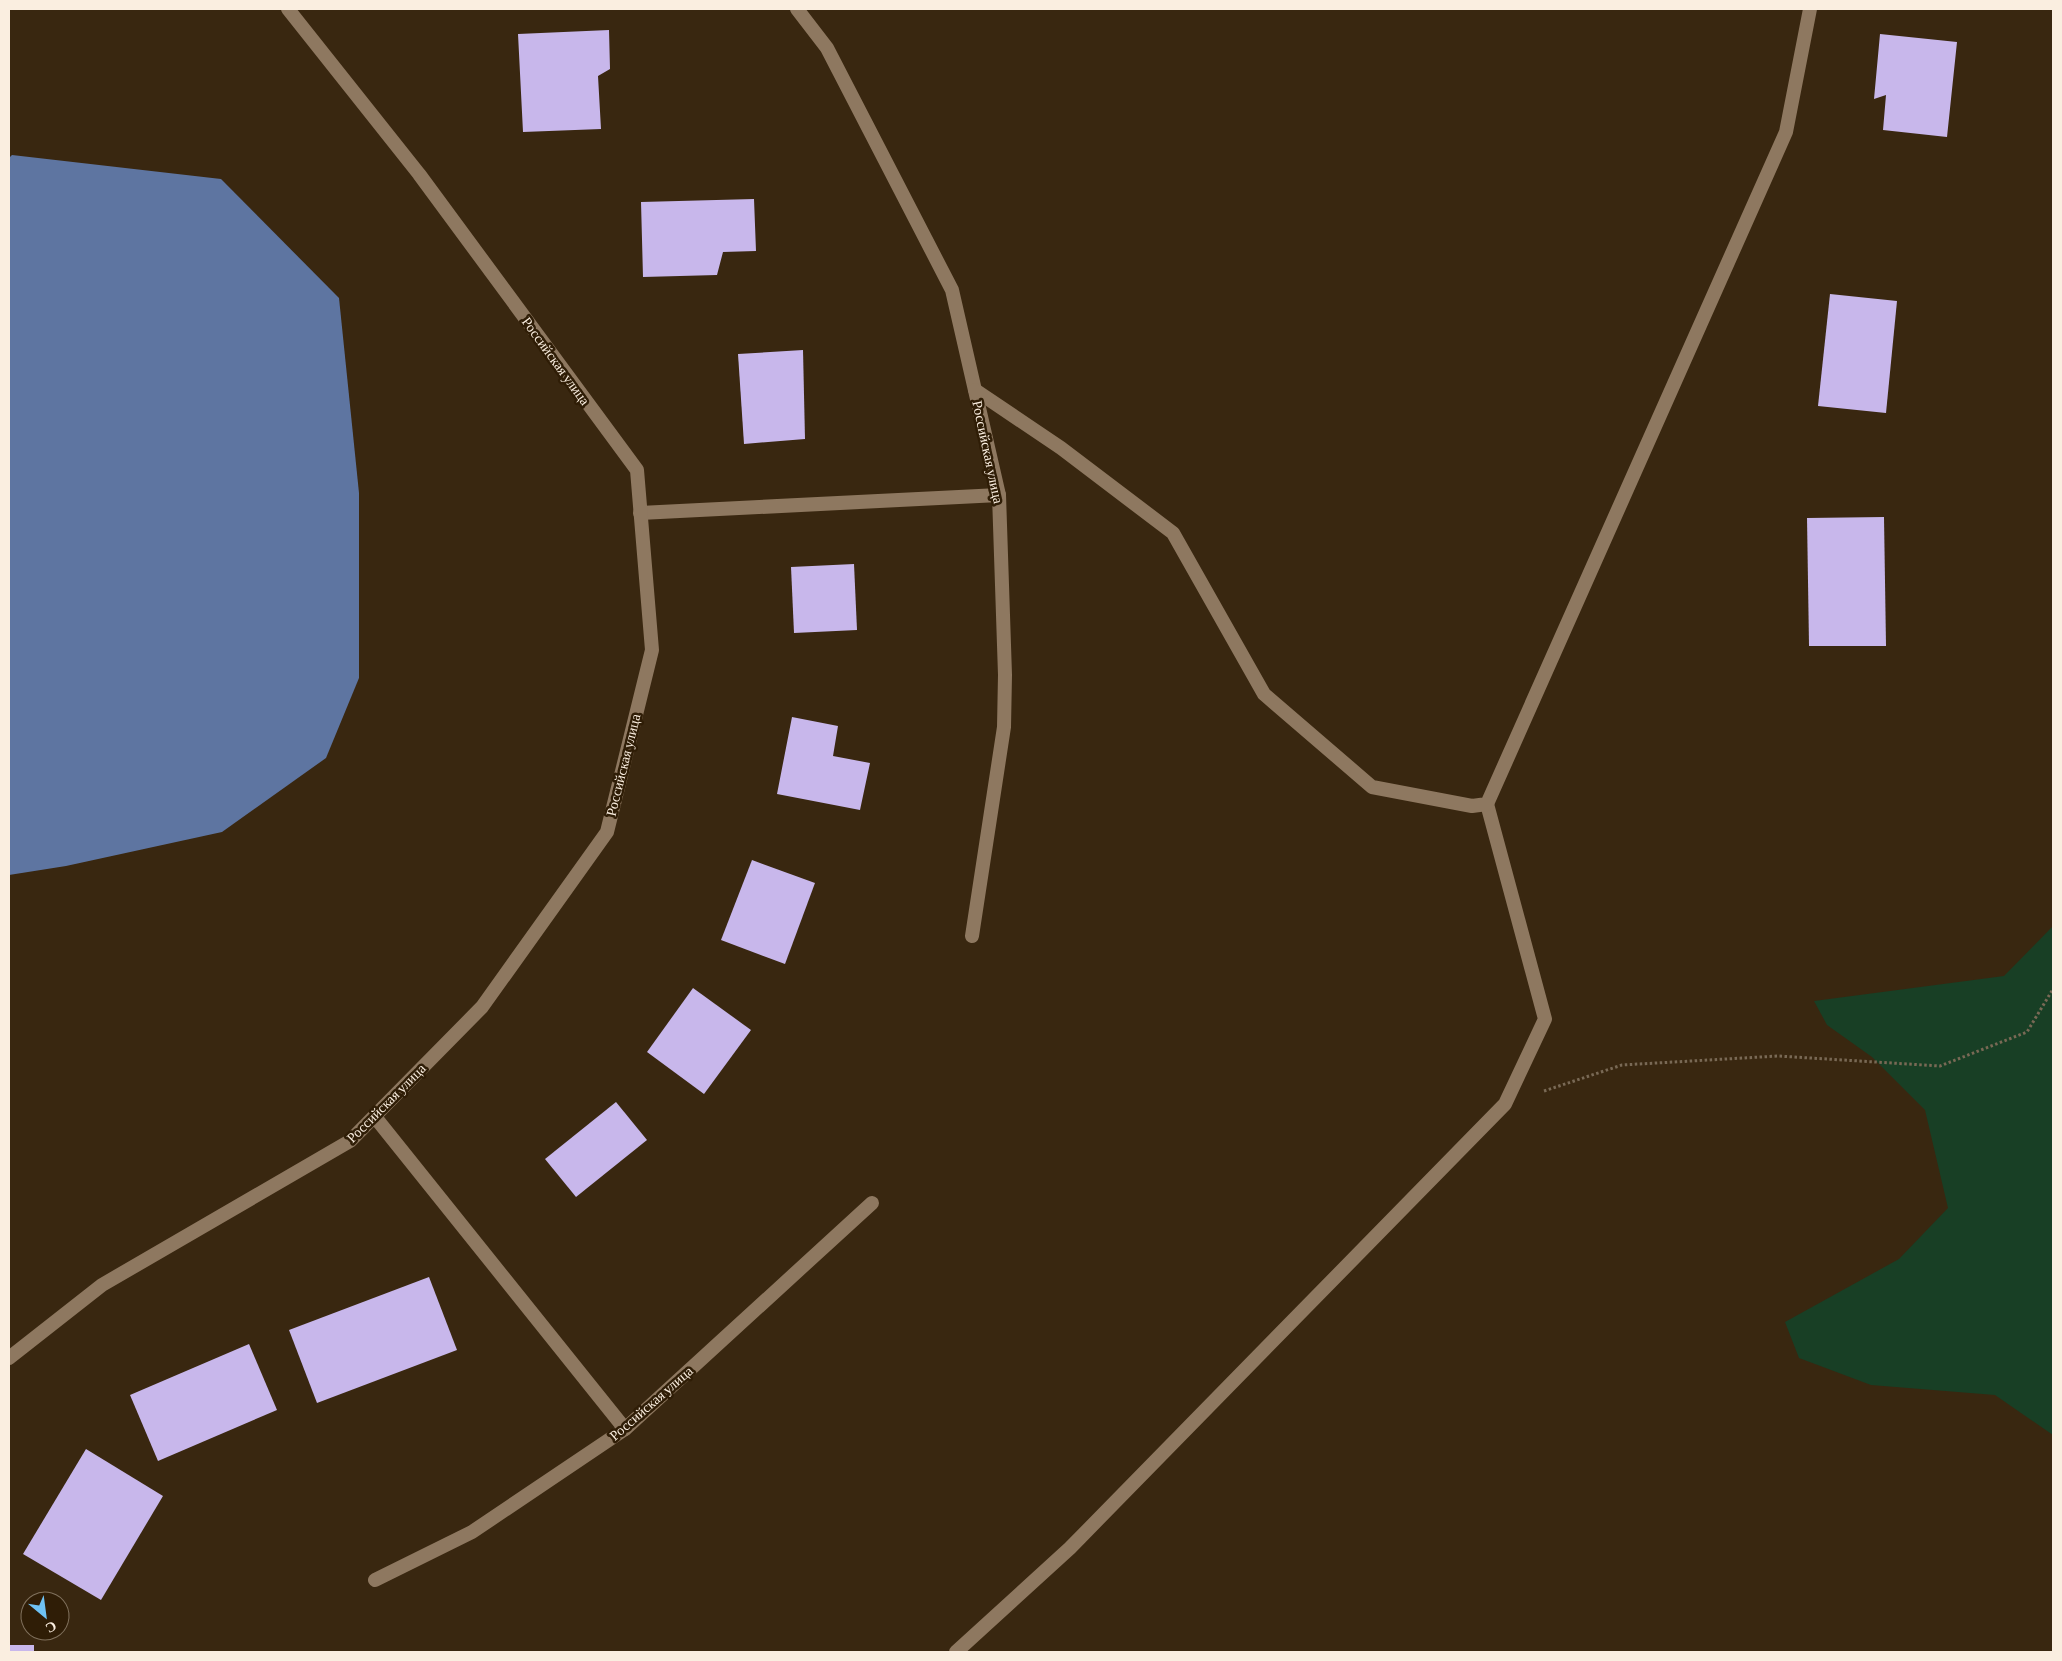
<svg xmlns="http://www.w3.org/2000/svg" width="2062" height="1661" font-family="'Crimson Pro',serif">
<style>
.green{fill:#183f25}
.water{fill:#5e75a1}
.building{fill:#c8b7eb}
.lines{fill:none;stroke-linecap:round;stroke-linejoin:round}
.path{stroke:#796955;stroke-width:3;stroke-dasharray:2.5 2.5;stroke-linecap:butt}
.service{stroke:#8e7860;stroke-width:14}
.minor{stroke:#8e7860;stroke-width:14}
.labels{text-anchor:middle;stroke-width:5;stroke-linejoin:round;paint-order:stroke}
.street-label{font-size:14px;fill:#faeee0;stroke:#2f1d06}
</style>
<rect width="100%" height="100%" fill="#392710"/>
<path class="green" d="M2053 926V1435L1995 1395 1871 1385 1799 1358 1785 1322 1899 1259 1948 1208 1925 1110 1872 1057 1827 1025 1814 1001 2004 976Z"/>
<path class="water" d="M12 155 221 179 339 298 359 493V678L326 758 222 832 66 866 9 875V158Z"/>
<g class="building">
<path d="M609 30 610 69 598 76 601 129 523 132 518 34Z"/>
<path d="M1880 34 1957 42 1947 137 1883 130 1886 95 1874 99Z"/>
<path d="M754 199 756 251 723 252 717 275 643 277 641 202Z"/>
<path d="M1830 294 1897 301 1886 413 1818 406Z"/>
<path d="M803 350 805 439 744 444 738 354Z"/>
<path d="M1884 517 1886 646H1809L1807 518Z"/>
<path d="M854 564 857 630 794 633 791 567Z"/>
<path d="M792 717 838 726 833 756 870 763 860 810 777 794Z"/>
<path d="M752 860 815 883 785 964 721 940Z"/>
<path d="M693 988 751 1030 704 1094 647 1052Z"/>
<path d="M616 1102 647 1140 576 1197 545 1159Z"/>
<path d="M429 1277 457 1350 317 1403 289 1330Z"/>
<path d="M249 1344 277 1410 158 1461 130 1395Z"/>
<path d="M86 1449 163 1496 101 1600 23 1554Z"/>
<rect x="9" y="1645" width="25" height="7"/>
</g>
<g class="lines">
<path class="path" d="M1544 1091 1622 1065 1778 1056 1940 1066 2027 1032 2053 989"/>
<path class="service" d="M956 1652 1070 1548 1505 1104 1545 1019 1487 804"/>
<g class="minor">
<path d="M797 9 827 48 952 290 999 495 1005 675 1004 727 972 936"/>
<path d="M975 390 1061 448 1173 533 1264 694 1372 787 1472 806 1487 804 1786 132 1810 9"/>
<path d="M640 513 999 495"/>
<path d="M375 1117 625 1429"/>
<path d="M9 1358 102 1285 350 1141 482 1007 607 832 652 650 637 470 419 174 288 9"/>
<path d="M375 1580 472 1532 625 1429 872 1203"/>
</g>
</g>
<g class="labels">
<g class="street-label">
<text transform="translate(556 361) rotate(54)" y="5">Российская улица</text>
<text transform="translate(988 452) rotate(78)" y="5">Российская улица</text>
<text transform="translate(623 765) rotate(-76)" y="5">Российская улица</text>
<text transform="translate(386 1103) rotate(-45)" y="5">Российская улица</text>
<text transform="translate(651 1403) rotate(-41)" y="5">Российская улица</text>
</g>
</g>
<rect width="2062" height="1661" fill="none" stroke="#faeee0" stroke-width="20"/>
<g transform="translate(45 1616) rotate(151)"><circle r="24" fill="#2f1d06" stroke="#80715d"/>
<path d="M0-4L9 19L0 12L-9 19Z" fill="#6fc2f4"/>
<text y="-8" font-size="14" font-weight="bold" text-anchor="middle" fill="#faeee0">С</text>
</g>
</svg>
